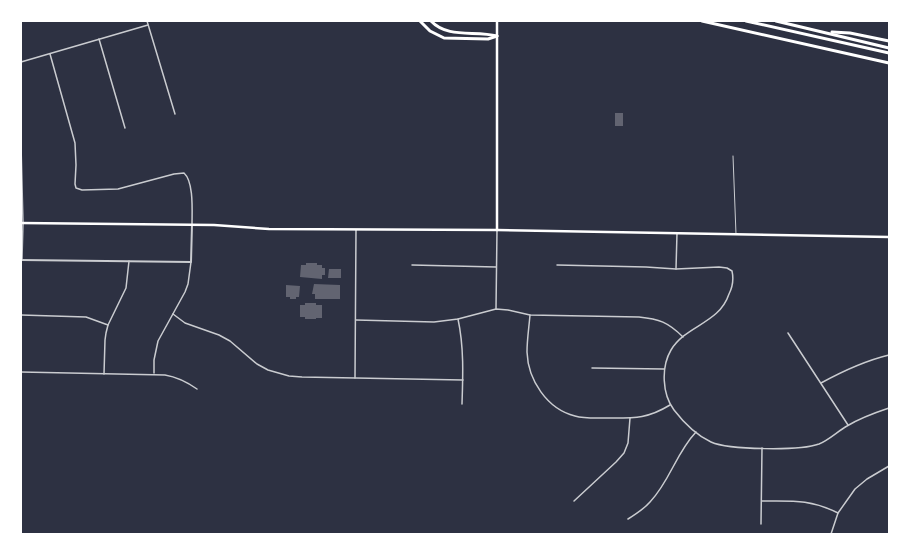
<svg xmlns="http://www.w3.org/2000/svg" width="910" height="555" font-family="'Source Sans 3',sans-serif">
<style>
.building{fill:#626471}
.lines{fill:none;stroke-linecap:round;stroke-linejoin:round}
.service{stroke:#caccd0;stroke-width:1}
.minor{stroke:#caccd0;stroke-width:1.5}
.tertiary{stroke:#caccd0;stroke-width:2}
.secondary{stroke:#fff;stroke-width:2.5}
.motorway{stroke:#fff;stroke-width:3}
</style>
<rect width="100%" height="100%" fill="#2d3142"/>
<g class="building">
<rect x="615" y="113" width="8" height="13"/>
<path d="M306 263H317V265H322V268H325V275H322V279L300 277 301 265H306Z"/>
<path d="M329 269H341V278H328Z"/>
<path d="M314 284 340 285V299H315V294H312Z"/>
<path d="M286 285 300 286 299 297H296V299H290V297H286Z"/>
<path d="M305 303H316V305H322V318H316V319H305V317H300V305H305Z"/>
</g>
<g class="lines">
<path class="service" d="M733 156 736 234"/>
<g class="minor">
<path d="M147 21 175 114"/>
<path d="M99 39 125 128"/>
<path d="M50 54 75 143 76 165 75 184 76 188 82 190 118 189 174 174 184 173C194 182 192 211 192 225"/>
<path d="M21 62 148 25"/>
<path d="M21 145 23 223 22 259"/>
<path d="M412 265 496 267"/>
<path d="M557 265 646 267 676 269 719 267 727 268 732 271C734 280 733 286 729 294 719 324 686 325 671 350 661 367 662 394 674 410 684 423 696 435 711 442 729 450 800 451 819 444 829 440 838 431 847 426 860 418 874 413 889 408"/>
<path d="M676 269 677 233"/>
<path d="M496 309 497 230"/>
<path d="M173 314 185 323 219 335 230 341 257 364 268 370 289 376 302 377 463 380"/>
<path d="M21 315 86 317 108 325"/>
<path d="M530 315C529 327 527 340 527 352 528 380 547 409 575 416 585 419 598 418 608 418 634 418 647 419 670 405"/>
<path d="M458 319C464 347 463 375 462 404"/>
<path d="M356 320 434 322 458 319 496 309 508 310 530 315 639 317C659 319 668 322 683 337"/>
<path d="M788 333 848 425"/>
<path d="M592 368 664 369"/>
<path d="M21 372 165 375C177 377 187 382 197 389"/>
<path d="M154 373V360L158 341 185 292 188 284 191 262"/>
<path d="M104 374 105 340 106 333 108 325 126 288 129 261"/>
<path d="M355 378 356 230"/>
<path d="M821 383C843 371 864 361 889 355"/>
<path d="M574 501 616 462 624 453 628 443 630 418"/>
<path d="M762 501C792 501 810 499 838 513"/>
<path d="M628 519C636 514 644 509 650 502 670 481 676 453 696 432"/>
<path d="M761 524 762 448"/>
<path d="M831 534 838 513 855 489 867 479 889 466"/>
</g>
<path class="tertiary" d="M21 260 191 262 192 225"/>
<g class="secondary">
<path d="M21 223 214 225 269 229 497 230 889 237"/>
<path d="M497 230V21"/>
</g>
<g class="motorway">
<path d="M420 21 430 31 444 38 488 39 497 36"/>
<path d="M431 21C448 39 475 30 497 36"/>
<path d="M702 21 889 63"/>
<path d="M746 21 889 53"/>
<path d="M776 21 889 48"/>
<path d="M832 32 850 33 889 41"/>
</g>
</g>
<rect width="910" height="555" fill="none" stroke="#ffffff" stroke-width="44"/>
</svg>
